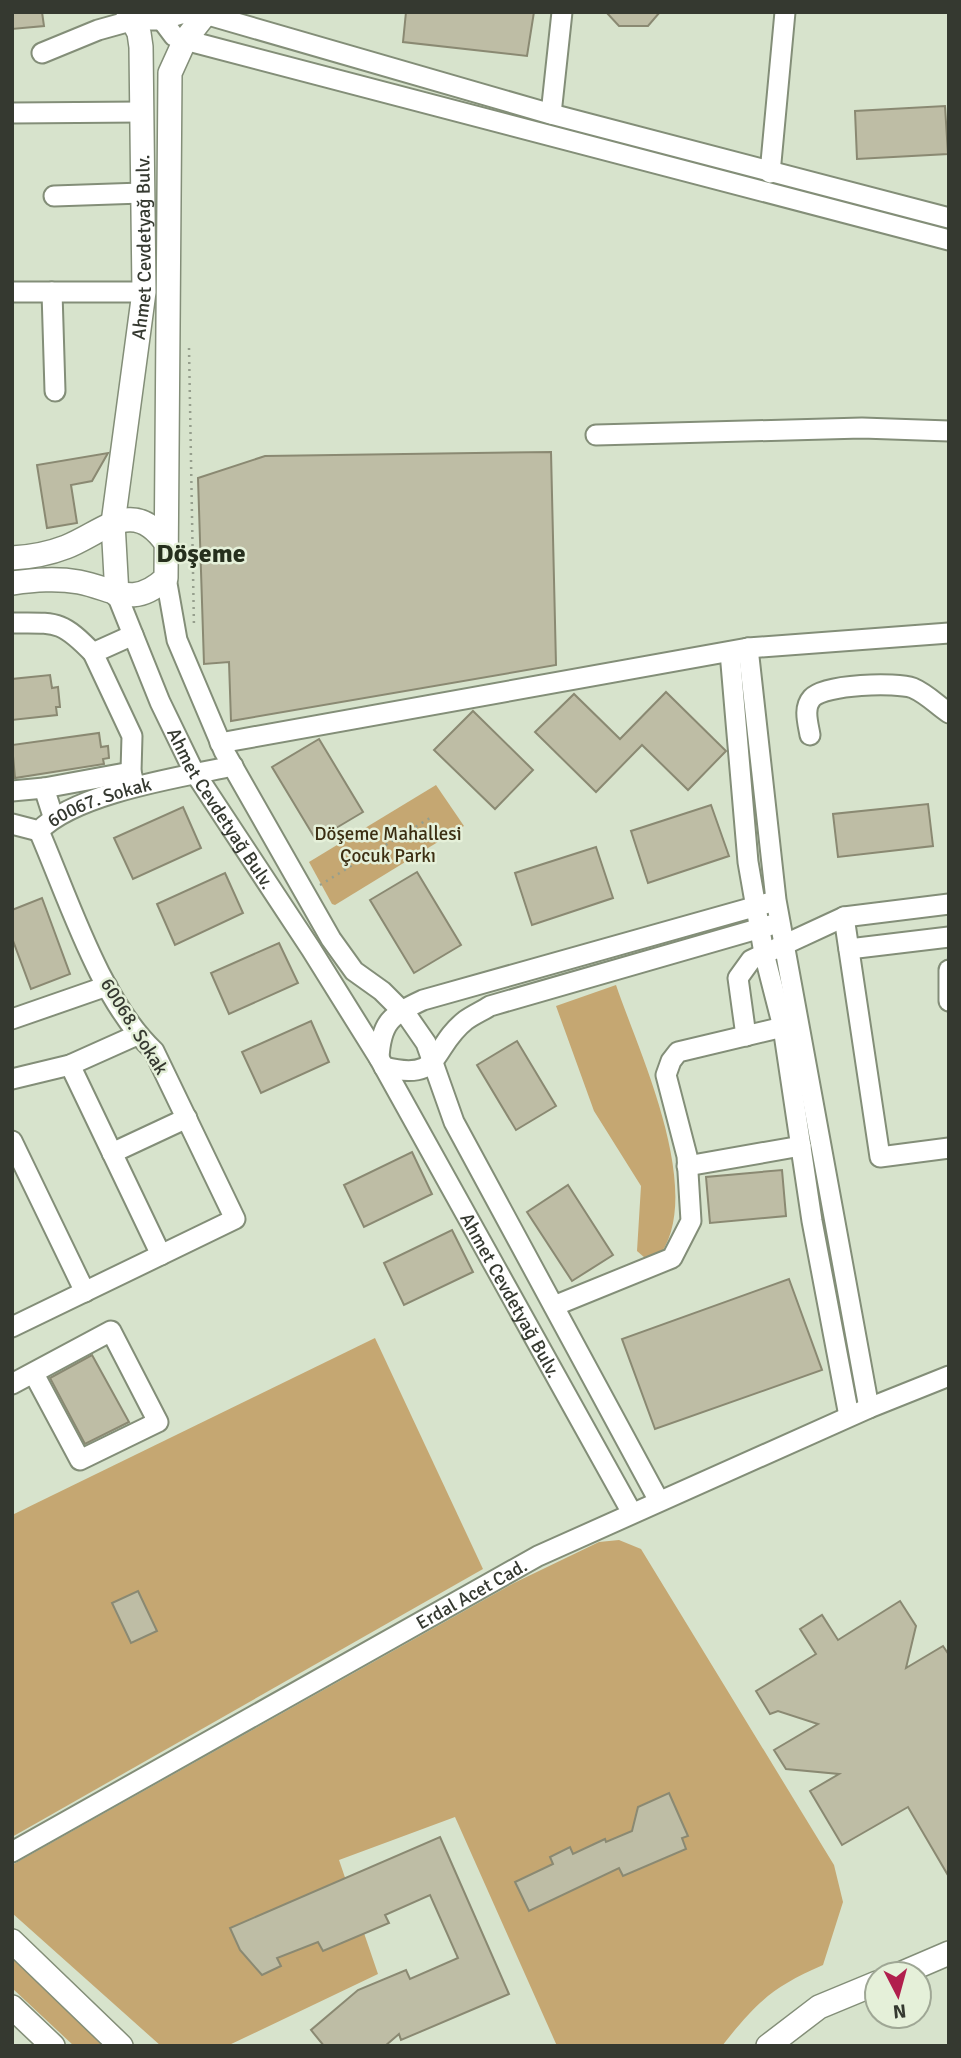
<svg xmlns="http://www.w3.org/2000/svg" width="961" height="2058" font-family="Signika,sans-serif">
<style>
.green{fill:#c5a772}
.building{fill:#bebda5;stroke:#8a8972;stroke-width:2}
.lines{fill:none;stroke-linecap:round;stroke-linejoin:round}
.minor-casing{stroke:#838e78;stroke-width:23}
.major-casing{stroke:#838e78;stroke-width:26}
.path{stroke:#969f8d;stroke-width:2.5;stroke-dasharray:2 5;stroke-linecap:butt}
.minor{stroke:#fff;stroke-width:19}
.major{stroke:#fff;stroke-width:23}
.labels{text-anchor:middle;stroke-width:5;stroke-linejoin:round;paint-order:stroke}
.street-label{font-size:19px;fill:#353930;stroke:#e5f0d9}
.park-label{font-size:19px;fill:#3c2e12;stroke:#e5f0d9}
.district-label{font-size:26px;font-weight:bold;fill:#262f1d;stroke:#e5f0d9}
</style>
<rect width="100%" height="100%" fill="#d7e3cc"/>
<g class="green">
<path d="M436 785 464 826 335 905 332 904 309 862Z"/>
<path d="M616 985C639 1053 709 1198 656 1260L645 1258 637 1251 641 1186 594 1111 556 1006Z"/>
<path d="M375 1338 483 1569 12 1837V1515Z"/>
<path d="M619 1540 641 1549 834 1865 843 1902 823 1965C772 1987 756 2003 722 2046H557L455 1817 339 1860 378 1974 227 2046H161L12 1913V1865L514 1583 599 1542Z"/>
<path d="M12 1958 106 2046H74L12 1988Z"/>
</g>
<g class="building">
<path d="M12 12H42L44 26 12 29Z"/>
<path d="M406 12H534L527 56 403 42Z"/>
<path d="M606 12H660L648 26H619Z"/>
<path d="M945 106 948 154 857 159 855 111Z"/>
<path d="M551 452 556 665 231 721 229 662 204 664 198 478 265 456Z"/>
<path d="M108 453 92 481 71 485 77 523 47 528 37 465Z"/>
<path d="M50 675 52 688 58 687 60 707H56L57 715 12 720V679Z"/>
<path d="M666 692 726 751 688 790 642 745 596 792 535 732 574 694 620 739Z"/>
<path d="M473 711 533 770 495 809 434 750Z"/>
<path d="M99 733 101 747 108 746 109 758 103 759 104 764 15 778 12 745Z"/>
<path d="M319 739 363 812 316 840 272 767Z"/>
<path d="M928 804 933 846 838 857 833 814Z"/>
<path d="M711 805 729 856 648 883 631 831Z"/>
<path d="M183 807 201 848 133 879 114 838Z"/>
<path d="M596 847 613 898 532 925 515 873Z"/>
<path d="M417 872 461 945 414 973 370 900Z"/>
<path d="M225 873 243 913 175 945 157 904Z"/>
<path d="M42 898 70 974 31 989 12 938V910Z"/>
<path d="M279 943 298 983 229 1014 211 973Z"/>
<path d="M311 1021 329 1062 261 1093 242 1052Z"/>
<path d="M517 1041 556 1106 516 1130 477 1065Z"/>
<path d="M412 1152 432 1194 364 1227 344 1185Z"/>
<path d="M782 1170 786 1216 710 1223 706 1177Z"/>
<path d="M568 1185 613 1255 572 1281 527 1212Z"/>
<path d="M452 1230 473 1272 404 1305 384 1263Z"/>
<path d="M789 1279 822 1370 655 1429 622 1339Z"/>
<path d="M92 1355 129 1422 85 1444 50 1378Z"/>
<path d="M138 1591 157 1631 131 1643 112 1603Z"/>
<path d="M900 1601 916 1626 906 1668 943 1646 949 1655V1877L908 1807 842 1845 810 1791 839 1774 786 1769 774 1750 818 1724 778 1711 770 1714 756 1691 816 1654 800 1629 822 1615 838 1640Z"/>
<path d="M669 1793 688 1836 682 1838 686 1849 623 1876 619 1868 529 1911 515 1882 553 1864 550 1857 570 1847 573 1854 605 1839 606 1842 632 1831 638 1807Z"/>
<path d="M440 1837 509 1994 401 2040 399 2034 385 2046H324L311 2030 358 1990 406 1970 410 1979 458 1958 430 1895 385 1915 389 1923 323 1951 318 1942 277 1958 281 1966 262 1975 240 1950 230 1928Z"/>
</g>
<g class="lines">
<defs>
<g id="minor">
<path d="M162 20 174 36 185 40 949 240"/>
<path d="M42 53 98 30 134 20H162L181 14H205L551 114 949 218"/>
<path d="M12 113 141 112"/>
<path d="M551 114 562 12"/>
<path d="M770 173 785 12"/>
<path d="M54 196 142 193"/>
<path d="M12 292H144"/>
<path d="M52 292 55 391"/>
<path d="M596 435 862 428 949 431"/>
<path d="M166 578 177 640 224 751 331 939 354 971 382 991 408 1017 426 1043 454 1122 659 1501"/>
<path id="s1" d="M117 595 160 702 193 770 311 949 379 1058 632 1513"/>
<path d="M12 623C57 623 61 620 93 653"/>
<path d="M748 648 776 900 869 1408"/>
<path d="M730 652 748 862 764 953 783 1027 812 1221 849 1416"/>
<path d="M810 735C808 723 803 708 812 698 825 684 896 682 913 688 927 694 937 705 949 713"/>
<path d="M220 743 748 648 949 633"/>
<path d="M131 772 132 736 93 653 133 635"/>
<path d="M44 788 131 772 134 783"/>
<path d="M12 791 44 788 53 816"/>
<path id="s2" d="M12 824 39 831C75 793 181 777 233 766"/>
<path d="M844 917 880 1157 949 1148"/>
<path d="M849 949 949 937"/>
<path d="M949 970V1001"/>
<path d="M12 1019 107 986"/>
<path d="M746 1036 738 978 751 960 844 917 949 904"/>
<path d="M379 1058C381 1022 391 1015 423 1000L768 903"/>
<path d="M70 1065 161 1255"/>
<path d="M384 1067C444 1082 430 1048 466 1020 473 1015 482 1011 490 1006L771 925"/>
<path d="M12 1079 70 1065 137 1035"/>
<path d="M12 1141 85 1292"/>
<path d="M112 1153 187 1118"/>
<path d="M687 1166 801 1146"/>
<path d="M554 1306 672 1258 691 1221 687 1156 666 1075 671 1061 678 1052 783 1027"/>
<path d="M12 1327 235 1219 154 1051C100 1000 69 900 39 831"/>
<path d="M12 1384 111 1331 158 1422 80 1460 34 1374"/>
<path id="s3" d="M12 1852 538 1556 869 1408 949 1376"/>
</g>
<g id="major">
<path d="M12 558C31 557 48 554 66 547 104 532 133 496 166 543"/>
<path d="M12 583C35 580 56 578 79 582 115 589 133 609 166 578L170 73 185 40 207 12"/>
<path id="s4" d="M117 595 113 523 144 292 141 47 139 33 128 12"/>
<path d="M12 1941 121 2046"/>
<path d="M900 1974 949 1953"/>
<path d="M12 2007 53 2046"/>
<path d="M768 2046 819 2007 877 1983"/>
</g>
</defs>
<use href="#minor" class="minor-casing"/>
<use href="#major" class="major-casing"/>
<g class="path">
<path d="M189 348 194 628"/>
<path d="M320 885 430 818"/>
</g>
<use href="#minor" class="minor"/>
<use href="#major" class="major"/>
</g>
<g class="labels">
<g class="street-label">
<text dy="7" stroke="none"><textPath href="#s4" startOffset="350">Ahmet Cevdetyağ Bulv.</textPath></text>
<text dy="7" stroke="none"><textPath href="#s2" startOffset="96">60067. Sokak</textPath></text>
<text dy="7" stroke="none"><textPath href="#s1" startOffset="238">Ahmet Cevdetyağ Bulv.</textPath></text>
<text transform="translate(135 1026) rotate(58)" y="7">60068. Sokak</text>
<text dy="7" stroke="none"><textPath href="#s1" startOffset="805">Ahmet Cevdetyağ Bulv.</textPath></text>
<text dy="7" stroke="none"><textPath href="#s3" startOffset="527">Erdal Acet Cad.</textPath></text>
</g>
<g class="park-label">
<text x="388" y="840">Döşeme Mahallesi<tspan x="388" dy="22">Çocuk Parkı</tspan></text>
</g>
<g class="district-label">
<text x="201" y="562">Döşeme</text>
</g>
</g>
<rect width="961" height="2058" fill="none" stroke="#353930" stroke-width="28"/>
<g transform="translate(898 1995) rotate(174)"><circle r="33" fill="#e5f0d9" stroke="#9fa795" stroke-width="2"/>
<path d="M0-5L12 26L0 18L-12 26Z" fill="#b11f4d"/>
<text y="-10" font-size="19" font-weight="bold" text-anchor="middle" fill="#353930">N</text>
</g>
</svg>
